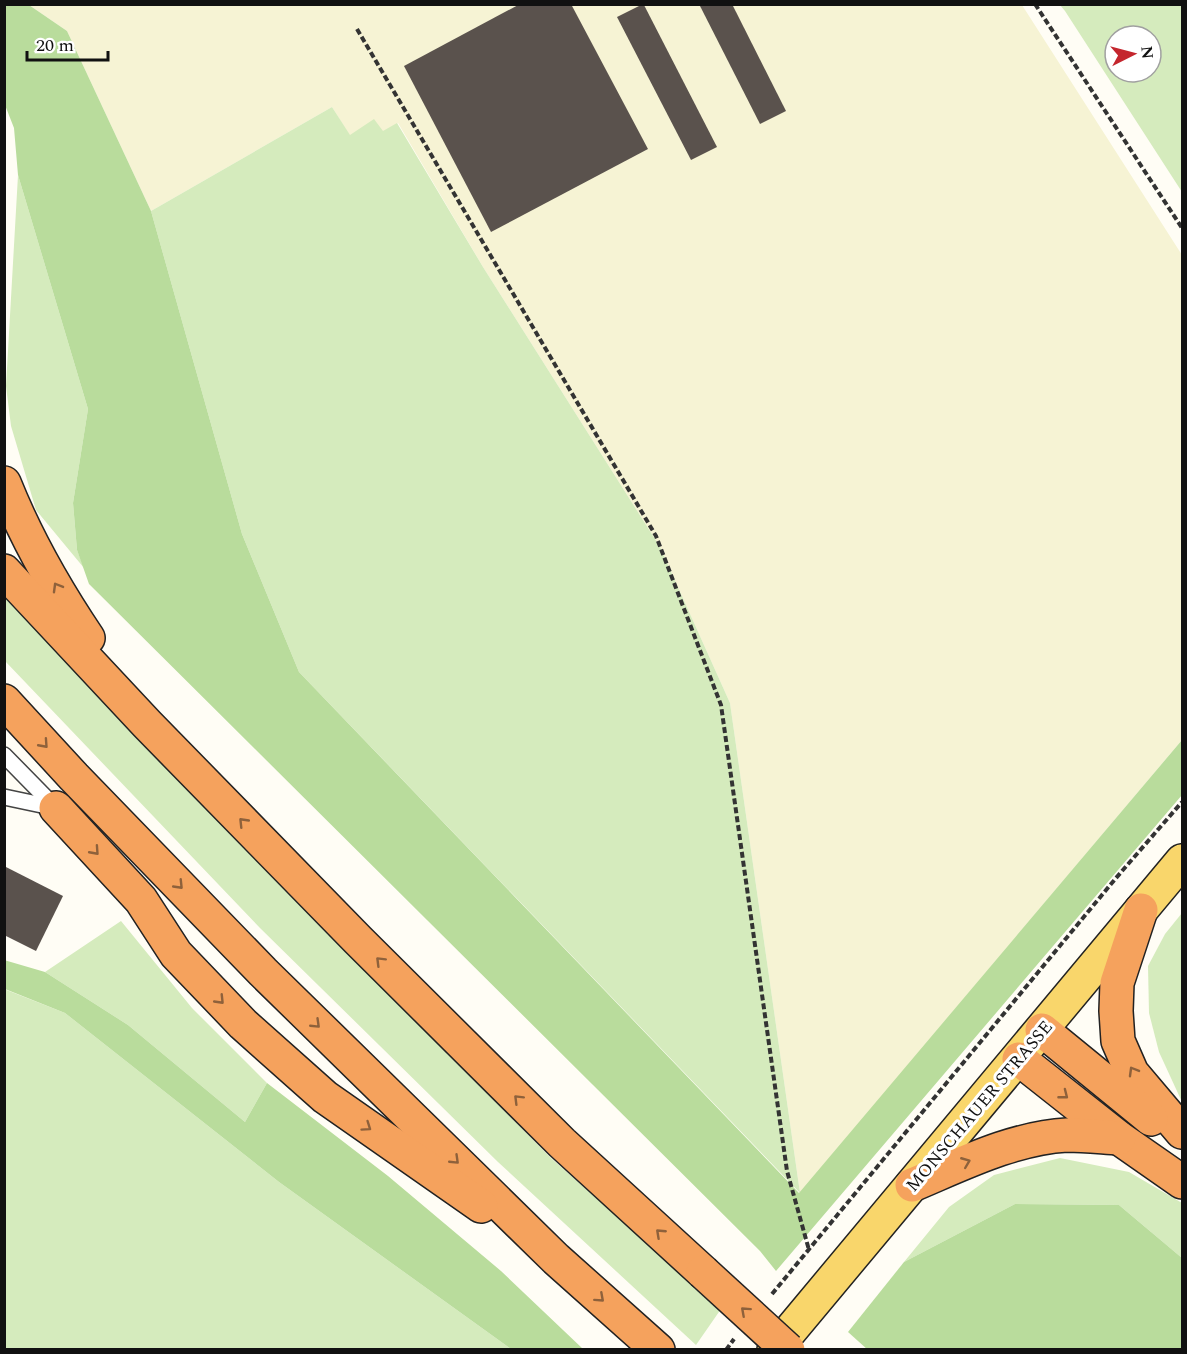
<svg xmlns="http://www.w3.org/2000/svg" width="1187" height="1354" font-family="Spectral,serif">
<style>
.farmland{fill:#f6f3d4}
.green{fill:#d5ebbd;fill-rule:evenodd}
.forest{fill:#b9dc9c}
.building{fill:#5a524d}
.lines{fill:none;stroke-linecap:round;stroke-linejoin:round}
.service-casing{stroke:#444;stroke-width:18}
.primary-casing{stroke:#222;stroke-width:36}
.motorway-casing{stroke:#222;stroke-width:36}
.path{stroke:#333;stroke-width:4;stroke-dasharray:6 3;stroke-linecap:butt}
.service{stroke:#fff;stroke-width:15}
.primary{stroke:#f9d66b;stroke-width:33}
.motorway{stroke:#f5a25d;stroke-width:33}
.motorway-bridge-casing{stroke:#222;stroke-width:36;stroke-linecap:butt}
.motorway-bridge{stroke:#f5a25d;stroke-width:33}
.oneway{stroke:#8e613b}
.labels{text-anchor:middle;stroke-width:6;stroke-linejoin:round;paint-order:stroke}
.street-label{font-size:18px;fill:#111;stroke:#fff}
</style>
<rect width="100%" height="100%" fill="#fffdf5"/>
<path class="farmland" d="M29 5H1022L1182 255V740L800 1193 730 703 660 547 483 267 398 123 383 132 350 136 332 107 151 211 67 31Z"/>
<g class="green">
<path d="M1060 5H1182V192L1065 11ZM1115 36H1151V72H1115Z"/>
<path d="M332 107 350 135 374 119 383 131 397 123 483 267 660 547 730 703 800 1193 299 672 242 534 151 211Z"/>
<path d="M18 175 88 409 73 503 77 550 84 568 36 510 11 426 6 386Z"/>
<path d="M4 593 178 780 551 1158 721 1309 696 1345 498 1162 260 928 5 661Z"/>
<path d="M1182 913V1102L1159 1052 1149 1013 1148 966 1165 934Z"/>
<path d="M121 921 192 1008 267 1083 245 1122 128 1025 45 972Z"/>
<path d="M4 989 65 1013 279 1182 511 1349H5Z"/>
<path d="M1060 1158 1129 1172 1182 1203V1258L1119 1205 1015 1204 904 1262 949 1207 994 1175Z"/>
</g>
<g class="forest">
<path d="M4 5H29L67 31 151 211 242 534 299 672 799 1193 1182 740V795L776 1271 760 1251 89 584 77 550 73 503 88 409 18 175 14 128 5 105Z"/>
<path d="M4 960 45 972 128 1025 245 1122 267 1083 388 1176 501 1271 583 1349H511L279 1182 65 1013 5 989Z"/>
<path d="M1015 1204 1119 1205 1182 1258V1349L868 1350 848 1332 904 1262Z"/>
</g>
<g class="building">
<path d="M520 4H571L648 149 491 232 404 66Z"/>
<path d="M699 4H732L786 111 760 124Z"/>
<path d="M641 5H644L717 147 691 160 617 17Z"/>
<path d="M4 866 63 896 36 951 4 935Z"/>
</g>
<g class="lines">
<defs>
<g id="service">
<path d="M4 755 56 808"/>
<path d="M4 797 56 808"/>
</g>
<path id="primary" d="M774 1350 1182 861"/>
<g id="motorway">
<path d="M4 483C26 538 55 589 88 638"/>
<path d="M4 571 147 724 358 940 562 1143 703 1272"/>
<path d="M4 701 74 777 263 972 556 1259 658 1350"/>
<path d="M56 808 141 900 176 954 243 1024 325 1097 481 1206"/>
<path d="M1141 910 1117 983 1116 1011 1118 1041 1132 1073 1182 1132"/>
<path d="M1042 1030 1151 1119"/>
<path d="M1019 1059 1119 1138 1182 1182"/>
<path d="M912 1185C962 1164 1013 1138 1067 1135 1084 1135 1102 1137 1119 1138"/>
</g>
</defs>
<use href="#service" class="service-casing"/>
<use href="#primary" class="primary-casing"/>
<use href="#motorway" class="motorway-casing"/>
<g class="path">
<path d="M1035 4 1182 228"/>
<path d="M357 29 656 536 721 705 787 1171 809 1250"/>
<path d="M772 1294 1116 878 1182 802"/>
<path d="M726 1350 734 1339"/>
</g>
<use href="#service" class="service"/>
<use href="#primary" class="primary"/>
<use href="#motorway" class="motorway"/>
<defs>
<path id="motorway-bridge" d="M703 1272 788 1350"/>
</defs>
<use href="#motorway-bridge" class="motorway-bridge-casing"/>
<use href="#motorway-bridge" class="motorway-bridge"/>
</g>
<defs><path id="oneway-chevron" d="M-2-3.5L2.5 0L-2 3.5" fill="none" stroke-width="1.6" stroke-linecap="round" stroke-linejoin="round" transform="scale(1.5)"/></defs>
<g class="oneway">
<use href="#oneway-chevron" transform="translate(57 587) rotate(-120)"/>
<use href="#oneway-chevron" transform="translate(44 744) rotate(48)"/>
<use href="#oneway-chevron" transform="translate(243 822) rotate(-134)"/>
<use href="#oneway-chevron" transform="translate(95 851) rotate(48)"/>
<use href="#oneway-chevron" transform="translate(179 885) rotate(46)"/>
<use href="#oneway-chevron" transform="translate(380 961) rotate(-135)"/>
<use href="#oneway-chevron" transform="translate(220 1000) rotate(46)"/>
<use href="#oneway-chevron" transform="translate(316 1024) rotate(44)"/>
<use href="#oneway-chevron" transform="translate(1133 1071) rotate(-120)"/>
<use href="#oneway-chevron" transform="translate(1064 1095) rotate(38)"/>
<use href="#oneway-chevron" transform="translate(518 1099) rotate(-135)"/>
<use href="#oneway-chevron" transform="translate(367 1127) rotate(35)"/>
<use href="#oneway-chevron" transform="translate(455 1160) rotate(44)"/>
<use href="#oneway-chevron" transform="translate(966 1162) rotate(-22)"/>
<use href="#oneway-chevron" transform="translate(660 1233) rotate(-137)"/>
<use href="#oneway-chevron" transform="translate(600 1298) rotate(42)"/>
<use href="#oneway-chevron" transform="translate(745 1311) rotate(-138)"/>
</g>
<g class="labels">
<g class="street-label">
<text transform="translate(979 1106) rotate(-50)" y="6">MONSCHAUER STRASSE</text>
</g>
</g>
<rect width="1187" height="1354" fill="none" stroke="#111111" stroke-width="12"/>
<g transform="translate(1133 54) rotate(84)"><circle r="28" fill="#ffffff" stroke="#a0a0a0" stroke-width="1.5"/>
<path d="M0-4.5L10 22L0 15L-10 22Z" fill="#c4262e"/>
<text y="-9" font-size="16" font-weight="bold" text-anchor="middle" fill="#111111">N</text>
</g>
<path d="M27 51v9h81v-9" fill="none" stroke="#111111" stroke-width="3"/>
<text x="36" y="51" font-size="18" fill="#111111" stroke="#ffffff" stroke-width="4.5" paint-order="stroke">20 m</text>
</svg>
